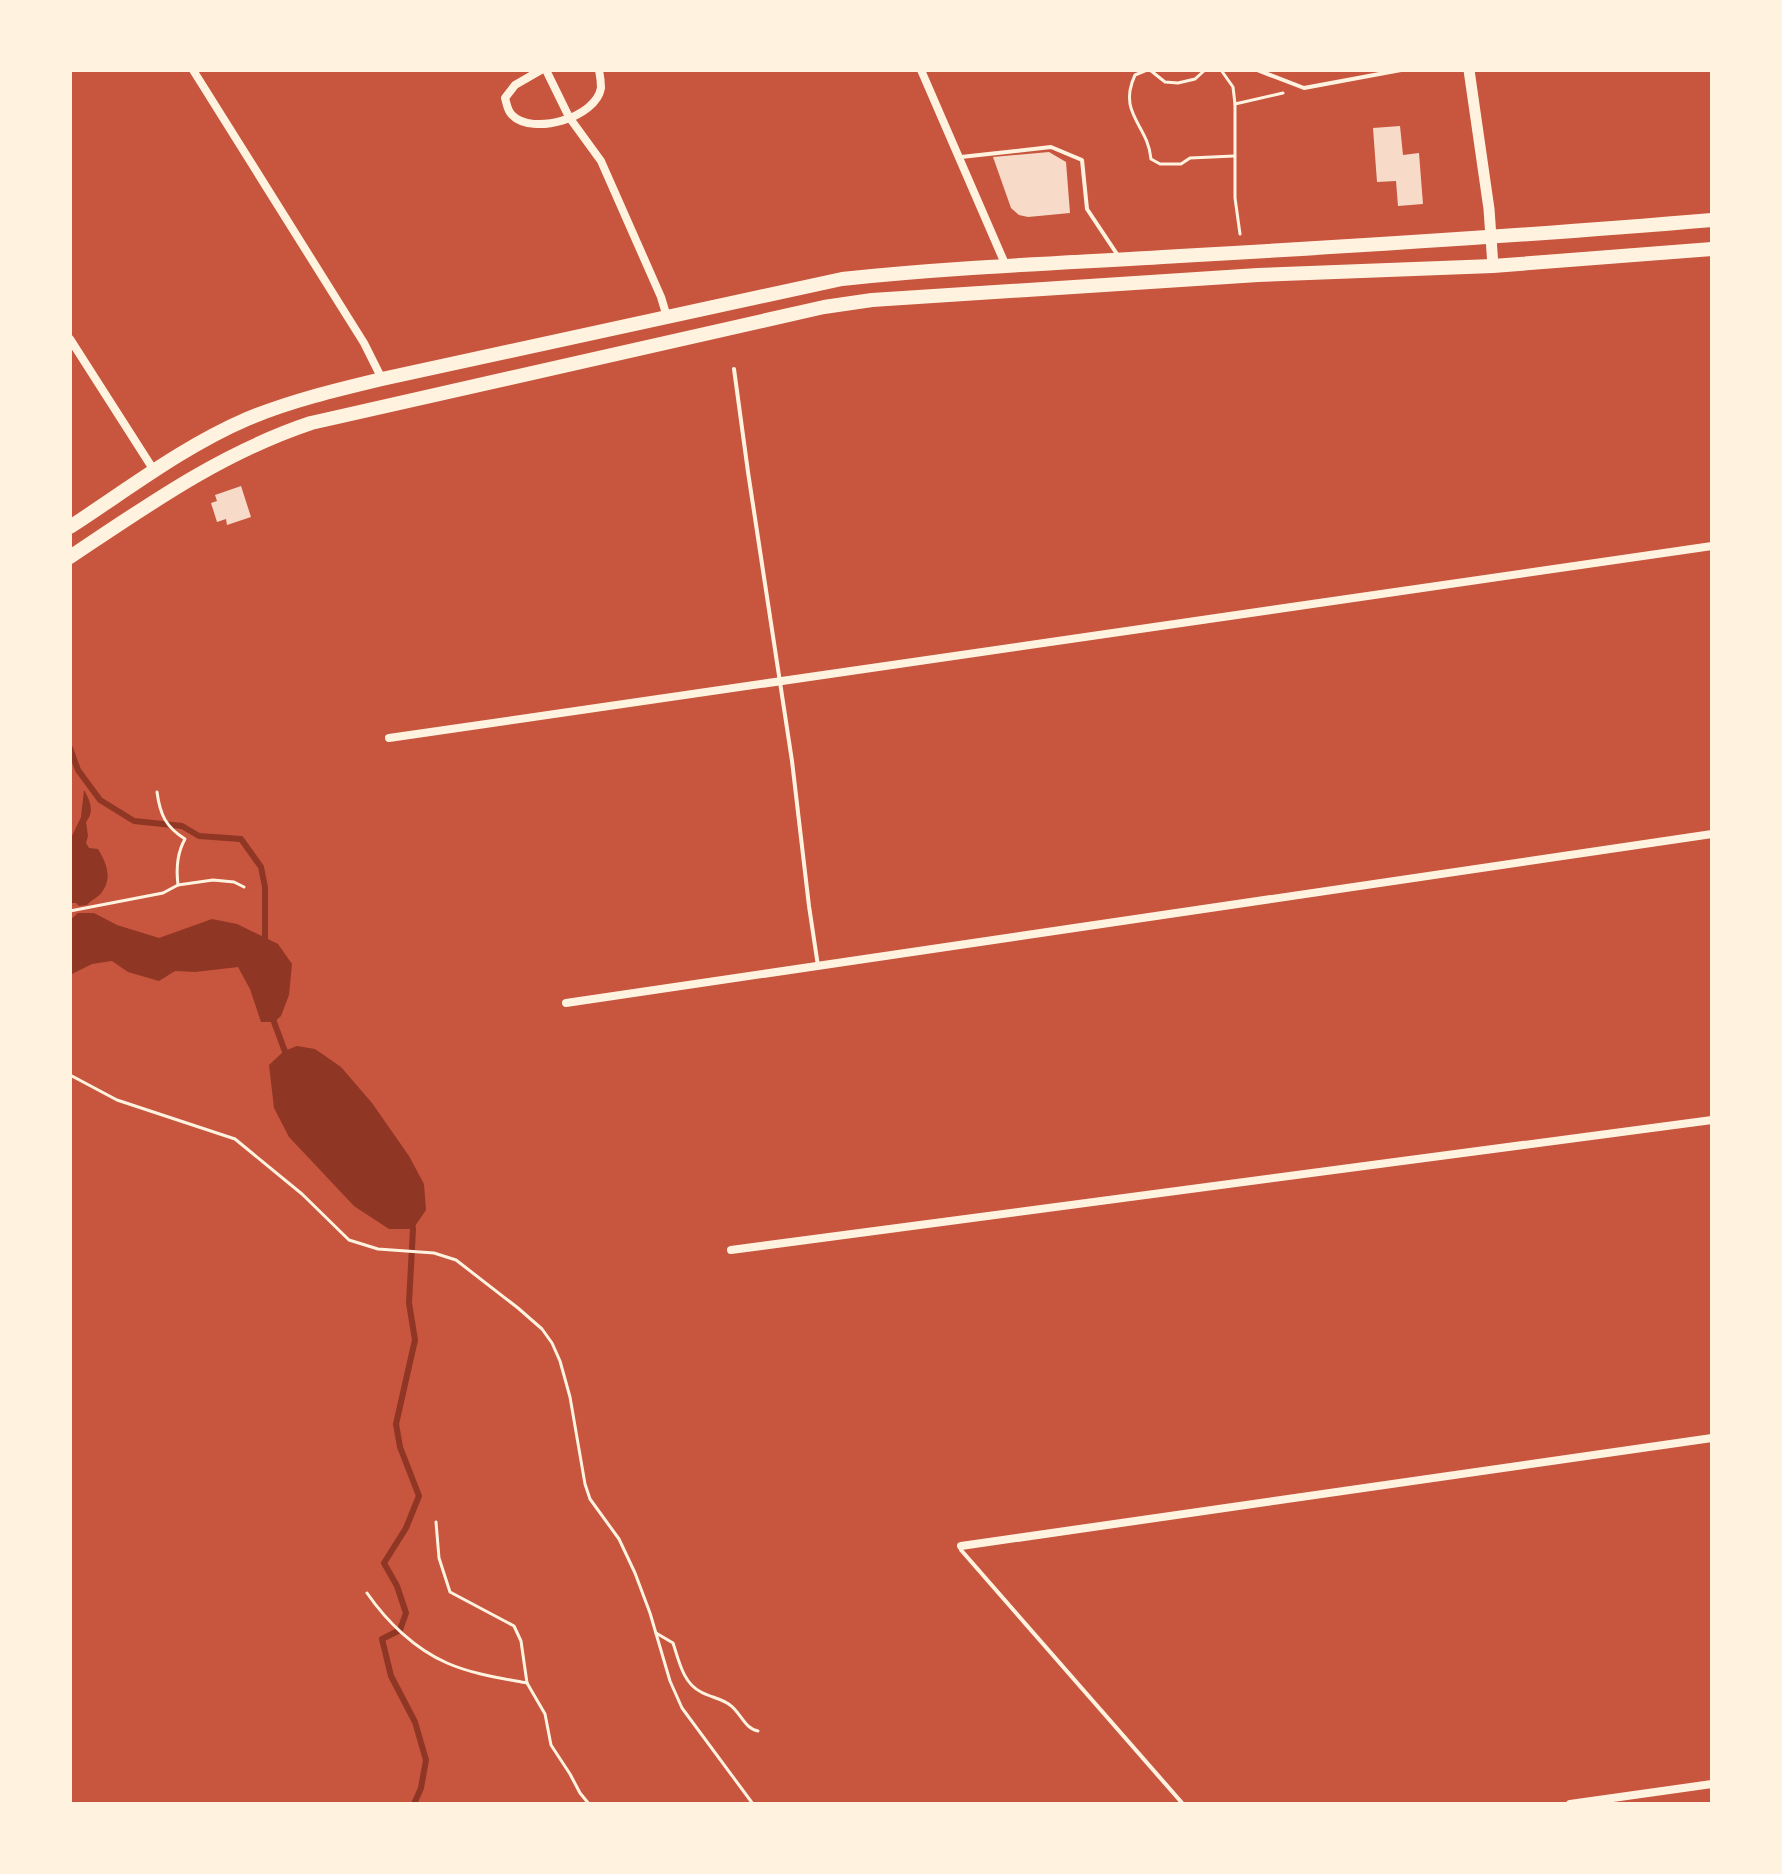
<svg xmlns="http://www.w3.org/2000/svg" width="1782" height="1874" font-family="Raleway,sans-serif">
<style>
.water{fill:#8f3625}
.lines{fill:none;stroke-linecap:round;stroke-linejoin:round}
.stream{stroke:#8f3625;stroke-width:6}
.building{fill:#f7dbc8}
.path{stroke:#fff3e0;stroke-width:3}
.service{stroke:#fff3e0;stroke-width:4}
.minor{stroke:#fff3e0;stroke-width:8}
.tertiary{stroke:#fff3e0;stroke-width:11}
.trunk{stroke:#fff3e0;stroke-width:14}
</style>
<rect width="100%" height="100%" fill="#c8553d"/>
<g class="water">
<path d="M84 790C90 801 95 811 86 822L88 836 86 843 89 848 98 849C106 862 113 878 102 892 99 897 91 900 87 905L79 906 76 903H70V840L81 817Z"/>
<path d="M78 913H94L117 925 159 938 212 919 237 924 278 944 292 964 289 995 281 1016 274 1022H261L250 989 238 967 195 972 175 971 159 981 128 972 112 961 92 964 70 975V920Z"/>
<path d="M297 1046 315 1049 341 1067 372 1103 409 1156 424 1184 426 1210 413 1229H389L354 1206 289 1137 274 1108 269 1065 284 1051Z"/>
</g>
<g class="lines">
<g class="stream">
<path d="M70 748 78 770 100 800 134 821 182 826 199 836 241 839 261 867 265 887V945"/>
<path d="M273 1015 274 1022 287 1057"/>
<path d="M412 1223 413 1229 409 1303 415 1340 396 1424 400 1447 419 1496 406 1528 384 1563 397 1586 406 1613 400 1630 382 1639 391 1676 415 1722 426 1760 421 1788 414 1804"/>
</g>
</g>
<g class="building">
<path d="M1400 126 1403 155 1419 153 1423 204 1398 206 1396 181 1377 182 1373 128Z"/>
<path d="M1049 152 1066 162 1070 213 1028 217 1019 215 1011 208 993 157Z"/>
<path d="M241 486 251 517 227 525 226 519 217 522 211 503 217 501 215 495Z"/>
</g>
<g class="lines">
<g class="path">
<path d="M1147 70 1135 75C1117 114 1148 124 1151 159L1160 164H1181L1190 158 1234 156"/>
<path d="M1150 70 1165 82 1178 83 1195 79 1205 70"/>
<path d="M1221 70 1233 87 1235 104"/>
<path d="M1240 234 1235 198V104L1283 93"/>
<path d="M157 792C160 815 166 827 185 839 177 853 176 869 178 885"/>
<path d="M70 911 163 893 178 885 213 880 234 882 244 887"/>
<path d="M70 1075 117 1100 235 1139 302 1194 349 1240 378 1249 434 1253 456 1260 518 1308 542 1329 552 1343 560 1361 570 1397 585 1484 590 1499 619 1539 635 1573 650 1613 670 1681 682 1708 753 1804"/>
<path d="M436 1522 439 1558 450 1592 514 1626 521 1641 527 1683"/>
<path d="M367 1593C387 1622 415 1649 447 1663 472 1674 500 1678 527 1683L545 1714 551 1745 570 1774 580 1793 589 1804"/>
<path d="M656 1633 673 1643C679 1661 683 1683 701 1692 710 1697 723 1699 730 1705 741 1713 744 1728 758 1731"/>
</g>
<g class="service">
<path d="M1257 70 1304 88 1401 70"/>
<path d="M961 157 1051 147 1082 160 1087 209 1119 257"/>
<path d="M734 369 748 472 792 761 809 906 818 966"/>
<path d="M961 1546V1550L1183 1804"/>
</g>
<g class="minor">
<path d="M193 70 364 343 382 379"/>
<path d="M541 70 515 85 505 98C507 104 507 110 512 115 532 136 596 118 601 88 601 83 600 75 599 70"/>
<path d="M546 70 569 117 601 161 661 297 667 317"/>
<path d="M921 70 1006 266"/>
<path d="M70 339 155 472"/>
<path d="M389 738 1712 546"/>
<path d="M566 1003 1712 834"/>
<path d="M731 1250 1712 1120"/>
<path d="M961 1546 1712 1438"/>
<path d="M1570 1804 1712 1784"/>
</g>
<path class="tertiary" d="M1469 70 1489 209 1493 266"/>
<g class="trunk">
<path d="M70 527C127 490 184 446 247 419 290 401 336 390 382 379L842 279C954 267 1067 263 1180 256 1358 246 1535 235 1712 220"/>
<path d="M70 557C148 505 221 453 311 423L824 307 872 300 1258 275 1493 266 1712 249"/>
</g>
</g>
<rect width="1782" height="1874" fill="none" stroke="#fff3e0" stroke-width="144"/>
</svg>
